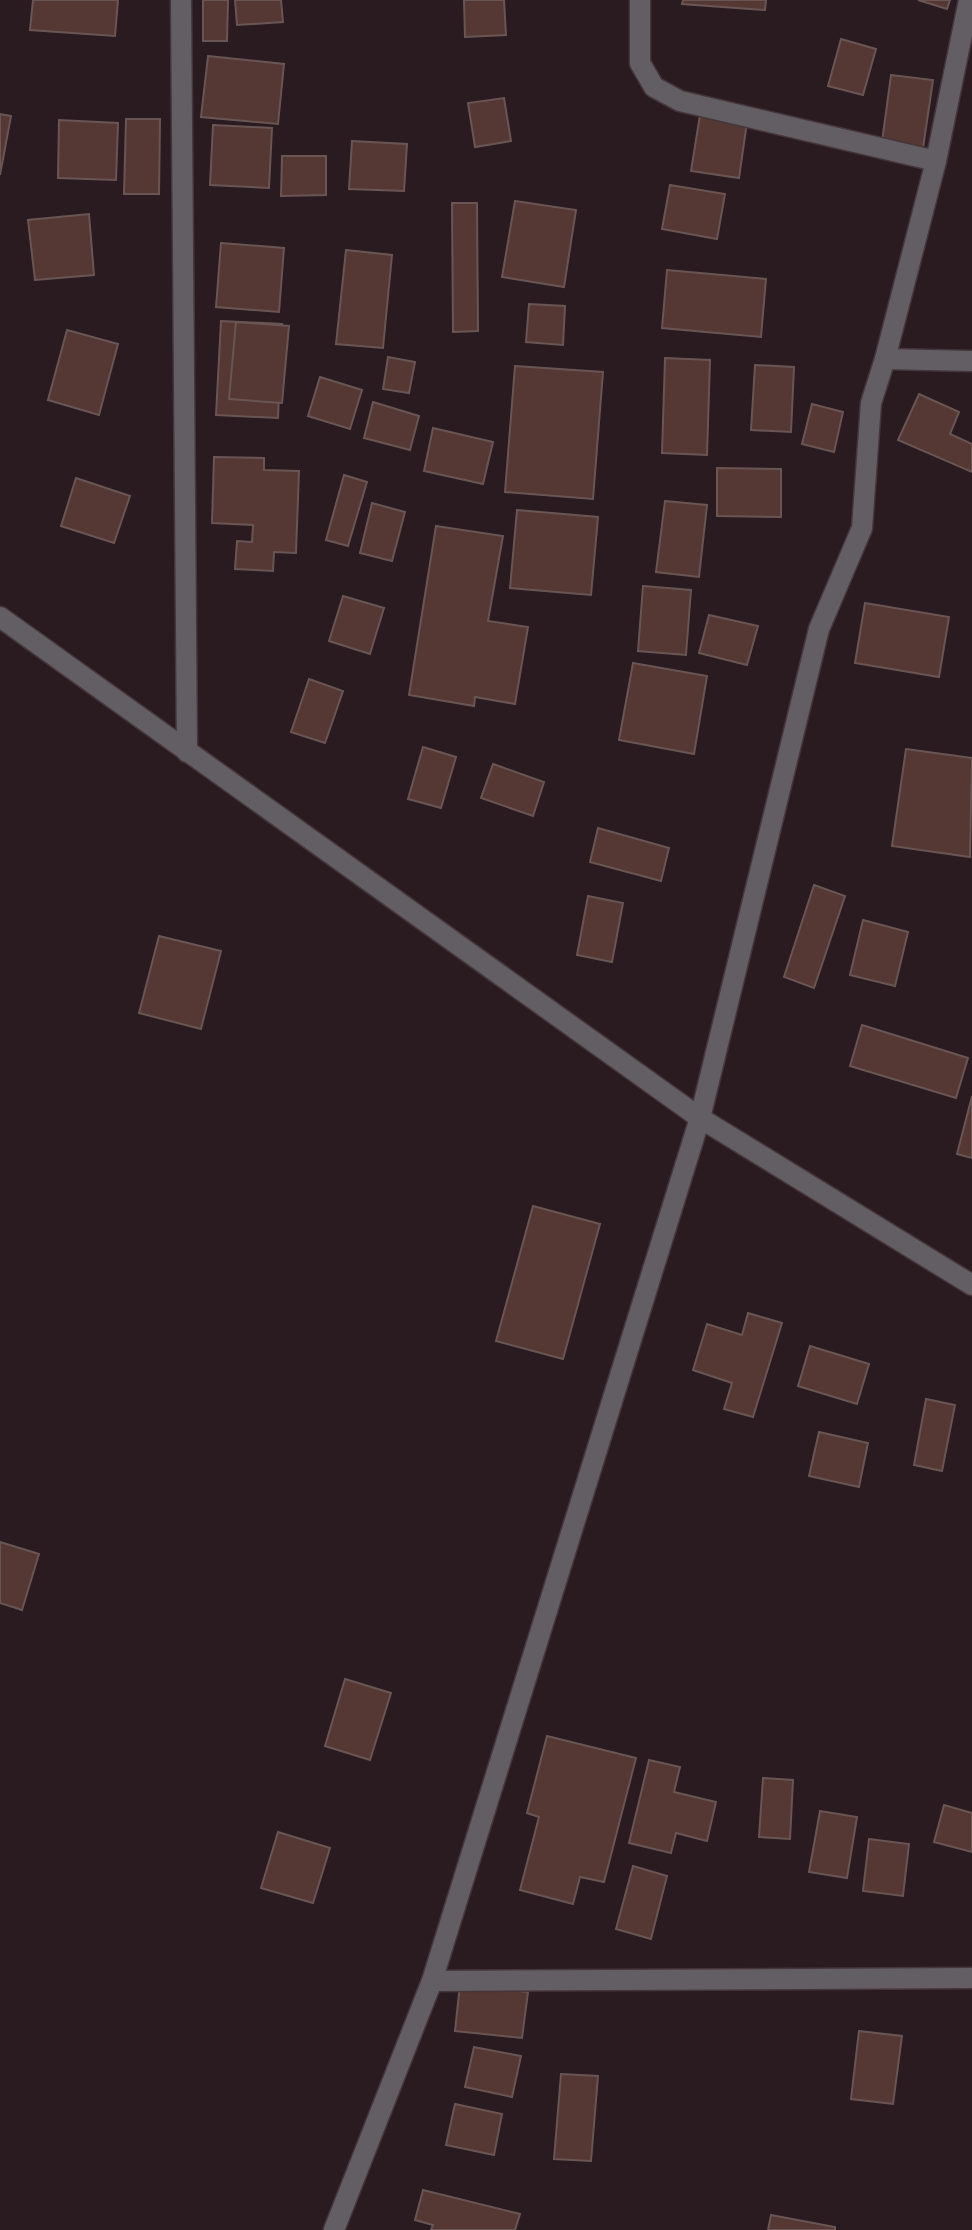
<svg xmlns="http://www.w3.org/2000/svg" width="972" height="2230" font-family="Manrope,sans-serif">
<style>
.building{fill:#553733;stroke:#695654;stroke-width:2}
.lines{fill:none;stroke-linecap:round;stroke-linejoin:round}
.minor-casing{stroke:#44363a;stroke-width:23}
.minor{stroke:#635e64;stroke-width:20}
</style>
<rect width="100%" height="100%" fill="#2a1b20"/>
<g class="building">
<path d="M33 0H118L115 36 30 30Z"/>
<path d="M203 0H228L227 41H203Z"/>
<path d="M235 0H281L283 22 237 25Z"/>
<path d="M464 0H504L506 35 465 37Z"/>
<path d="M683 0H766L765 10 682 4Z"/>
<path d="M918 0H950L947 9Z"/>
<path d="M841 39 876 49 863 95 828 86Z"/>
<path d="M208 56 284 64 278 124 201 117Z"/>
<path d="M891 75 933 80 923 148 882 142Z"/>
<path d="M504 98 511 141 475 147 468 103Z"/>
<path d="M0 114 11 116 0 175Z"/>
<path d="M700 115 747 122 739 178 691 171Z"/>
<path d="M126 119H160L159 194H124Z"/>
<path d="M59 120 118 123 116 180 58 178Z"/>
<path d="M213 125 272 128 269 188 210 185Z"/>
<path d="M352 141 407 144 404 191 349 189Z"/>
<path d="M282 156H326V195L281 196Z"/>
<path d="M670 185 725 194 717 239 662 229Z"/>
<path d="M515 201 576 210 564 287 502 277Z"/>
<path d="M452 203H477L478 331 453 332Z"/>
<path d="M89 214 94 275 35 280 28 220Z"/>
<path d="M221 243 284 248 279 312 216 307Z"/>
<path d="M346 250 392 255 383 348 336 344Z"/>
<path d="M667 270 766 279 761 337 662 328Z"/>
<path d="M529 304 565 306 563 345 526 342Z"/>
<path d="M221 321 282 324 278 418 216 415Z"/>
<path d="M236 322 289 326 282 403 229 399Z"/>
<path d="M67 330 118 344 99 415 48 400Z"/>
<path d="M388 357 415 362 409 393 383 389Z"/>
<path d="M665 358 710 360 707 455 662 453Z"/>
<path d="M755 365 794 367 791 432 751 430Z"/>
<path d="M515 366 603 372 593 499 505 492Z"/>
<path d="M320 377 362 390 350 429 308 416Z"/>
<path d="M919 394 959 412 950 434 972 444V472L898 440Z"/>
<path d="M373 402 419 416 410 450 364 438Z"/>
<path d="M812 404 843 412 834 452 802 444Z"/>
<path d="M433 428 493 442 483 484 424 471Z"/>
<path d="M214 457 264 458V470L299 471 296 553 274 552 273 571 235 569 237 541 252 542 253 525 212 523Z"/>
<path d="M717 468 781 469V517L717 516Z"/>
<path d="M344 475 367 482 348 546 326 540Z"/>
<path d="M76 478 130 496 114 543 61 526Z"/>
<path d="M665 501 707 505 699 577 656 572Z"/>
<path d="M372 503 405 512 392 561 360 553Z"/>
<path d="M517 510 598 517 591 595 510 588Z"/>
<path d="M436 526 503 536 488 621 528 627 515 704 475 697 474 706 409 695Z"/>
<path d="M643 586 691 590 686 655 638 651Z"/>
<path d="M343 596 384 608 370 654 329 641Z"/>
<path d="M865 603 949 617 939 677 855 663Z"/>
<path d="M709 615 758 626 747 665 699 653Z"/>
<path d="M633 663 707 676 694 754 619 740Z"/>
<path d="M309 679 343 691 325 743 291 732Z"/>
<path d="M423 747 456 757 441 808 408 799Z"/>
<path d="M906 749 972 758 970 857 892 846Z"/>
<path d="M493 764 544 782 533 816 481 798Z"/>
<path d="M598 828 669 848 661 881 590 862Z"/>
<path d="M814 885 845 896 814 988 784 977Z"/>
<path d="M588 896 623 903 612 962 577 955Z"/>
<path d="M863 920 908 932 895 986 850 975Z"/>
<path d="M159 936 221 951 201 1029 139 1013Z"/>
<path d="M862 1025 968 1058 956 1098 850 1066Z"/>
<path d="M972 1096V1158L957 1154Z"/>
<path d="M533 1206 600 1224 563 1359 496 1341Z"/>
<path d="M748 1313 782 1323 753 1417 724 1409 732 1383 693 1370 707 1324 742 1335Z"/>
<path d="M810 1346 869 1364 857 1404 798 1386Z"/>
<path d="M926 1399 955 1405 942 1471 914 1465Z"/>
<path d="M819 1432 868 1443 859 1487 809 1476Z"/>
<path d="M0 1542 39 1554 22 1610 0 1603Z"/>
<path d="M345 1679 391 1693 370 1760 325 1746Z"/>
<path d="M547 1736 636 1758 604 1882 580 1877 573 1904 520 1890 539 1817 527 1813Z"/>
<path d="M649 1760 680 1767 674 1792 716 1802 707 1841 676 1833 671 1853 629 1843Z"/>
<path d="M763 1778 793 1780 790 1839 759 1837Z"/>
<path d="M944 1805 972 1813V1852L934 1842Z"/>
<path d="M820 1811 857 1817 847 1878 809 1872Z"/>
<path d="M278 1832 330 1848 313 1903 261 1888Z"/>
<path d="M869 1839 909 1844 903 1896 863 1891Z"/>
<path d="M633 1866 667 1876 651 1939 616 1929Z"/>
<path d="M460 1984 528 1992 522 2038 455 2031Z"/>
<path d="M859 2031 902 2036 893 2104 851 2099Z"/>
<path d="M474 2047 521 2056 512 2097 465 2087Z"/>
<path d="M561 2074 598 2076 591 2161 554 2159Z"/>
<path d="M455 2104 502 2114 494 2155 446 2145Z"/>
<path d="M423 2190 520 2214 515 2230H431L433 2225 415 2220Z"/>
<path d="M771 2215 835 2227V2230H768Z"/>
</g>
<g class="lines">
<defs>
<g id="minor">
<path d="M181 0 187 752"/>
<path d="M640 0V63L654 87 680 101 936 161"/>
<path d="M885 359 972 361"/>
<path d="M0 617 700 1118 972 1285"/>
<path d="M432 1981 972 1978"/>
<path d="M334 2230 432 1981 700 1118 819 629 862 528 871 403 885 359 936 161 969 0"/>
</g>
</defs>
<use href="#minor" class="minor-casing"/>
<use href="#minor" class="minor"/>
</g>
</svg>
